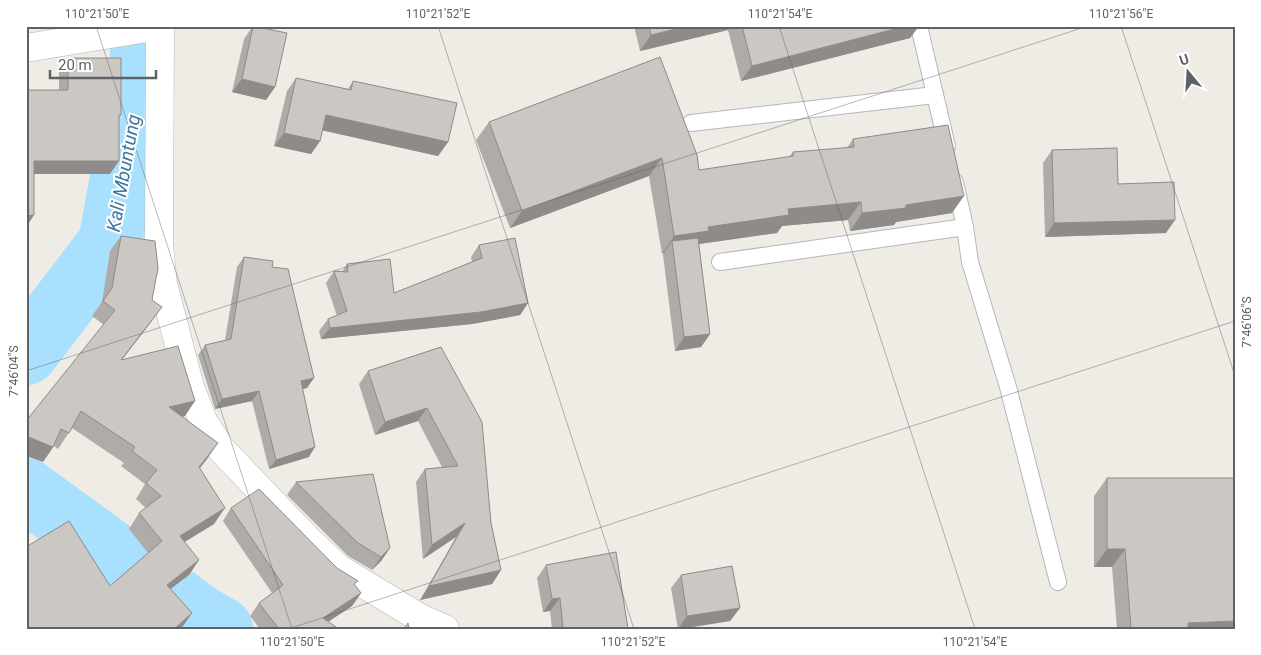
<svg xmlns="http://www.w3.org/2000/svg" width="1261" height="655" font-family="Roboto,sans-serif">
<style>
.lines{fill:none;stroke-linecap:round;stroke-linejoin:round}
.river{stroke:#a9e0fd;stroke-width:64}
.service-casing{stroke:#b3b7ba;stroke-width:18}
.minor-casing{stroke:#b3b7ba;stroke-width:29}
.tertiary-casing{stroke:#b3b7ba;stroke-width:29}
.service{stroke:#fff;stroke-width:16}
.minor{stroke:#fff;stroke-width:28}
.tertiary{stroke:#fff;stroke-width:28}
.wall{fill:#afaba8}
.shaded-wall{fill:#8e8b88}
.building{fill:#cbc7c3;stroke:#8e8b88}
.ticks{fill:none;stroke:#5e6266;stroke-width:1;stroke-opacity:0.45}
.labels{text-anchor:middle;stroke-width:4;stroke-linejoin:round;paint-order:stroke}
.water-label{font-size:19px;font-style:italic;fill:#3f779e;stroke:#fff}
.neatline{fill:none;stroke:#5e6266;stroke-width:2}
.ticks-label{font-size:12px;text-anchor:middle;fill:#5e6266}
</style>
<rect width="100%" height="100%" fill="#efece6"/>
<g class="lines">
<g class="river">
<path d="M26 353 110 243 142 69V26"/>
<path d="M26 490 199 616 221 629"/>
</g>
<defs>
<g id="service">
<path d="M919 26 947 146"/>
<path d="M691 123 935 95"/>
<path d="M955 182 965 227 970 262 1008 387 1058 582"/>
<path d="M720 262 965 227"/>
</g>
<path id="minor" d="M160 26 159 246 163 284 190 387 204 423 222 450 309 541 339 569 420 618 445 629"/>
<path id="tertiary" d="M26 48 159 26"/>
</defs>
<use href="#service" class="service-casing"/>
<use href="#minor" class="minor-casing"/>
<use href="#tertiary" class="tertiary-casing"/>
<use href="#service" class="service"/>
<use href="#minor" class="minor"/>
<use href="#tertiary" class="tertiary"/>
</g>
<g class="wall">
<path d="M253 26 275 87 266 100 232 92 244 39Z"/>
<path d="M634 26H919L910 38 741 81 728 30 640 51Z"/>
<path d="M660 57 699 170 789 157 793 152 847 148 853 139 952 213 896 222 894 225 850 231 848 220 782 226 777 233 699 244 710 334 701 347 675 351 663 255 664 253 662 254 649 176 510 228 476 140 489 122Z"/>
<path d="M68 58 121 115 119 117 110 174H34V215L26 227V90H59V72Z"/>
<path d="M296 78 348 89 353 81 448 142 438 156 322 130 320 141 311 154 274 146 287 91Z"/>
<path d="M1052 150 1118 184 1166 233 1045 237 1043 163Z"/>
<path d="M121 236 152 300 151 322 122 360 185 416 182 417 207 459 200 468 214 524 185 542 189 575 110 586 148 553 129 529 139 513 146 508 136 499 145 484 121 466 124 463 72 428 58 449 54 446 43 462 104 325 92 316 102 302 110 251Z"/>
<path d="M479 245 528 303 520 315 472 324 321 339 319 331 328 319 337 316 326 283 334 271 342 272 347 264 394 293 472 262 471 257Z"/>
<path d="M244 257 272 267 307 388 302 389 309 457 269 469 252 401 215 409 198 355 205 345 225 340 237 267Z"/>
<path d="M441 347 491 523 501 570 492 584 420 600 456 537 423 559 416 482 425 469 442 467 418 421 375 435 359 384 368 371Z"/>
<path d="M1107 478 1235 629H1117L1112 567H1094V496Z"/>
<path d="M296 482 390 548 381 561 372 570 348 556 287 495Z"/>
<path d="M231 508 337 568 355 585 361 593 352 606 328 622 339 629H260L250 616 259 603 272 593 223 521Z"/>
<path d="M546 565 628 629H552L550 611 543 612 537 578Z"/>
<path d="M681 575 740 608 730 621 682 629H678L671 588Z"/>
</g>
<g class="shaded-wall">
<path d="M688 26H731L728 30 640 51 651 35Z"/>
<path d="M906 26H919L910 38 741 81 752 66Z"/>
<path d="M242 79 275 87 266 100 232 92Z"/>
<path d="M326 115 448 142 438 156 316 129Z"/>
<path d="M284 133 320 141 311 154 274 146Z"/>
<path d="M662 158 649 176 510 228 522 211Z"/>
<path d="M34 161H119L110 174H26Z"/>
<path d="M964 196 952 213 896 222 894 225 850 231 862 213 906 205Z"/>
<path d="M861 202 848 220 782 226 777 233 699 244 696 249 672 241 664 253 662 254 674 236 708 227 788 209Z"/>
<path d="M34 215 26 227V216Z"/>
<path d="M1175 220 1166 233 1045 237 1054 223Z"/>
<path d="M528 303 520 315 472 324 321 339 330 328Z"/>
<path d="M162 307 151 322 110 375 121 360Z"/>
<path d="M710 334 701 347 675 351 684 337Z"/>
<path d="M314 378 307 388 294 391 301 381Z"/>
<path d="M259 391 252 401 215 409 222 399Z"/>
<path d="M195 401 185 416 159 422 169 407Z"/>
<path d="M427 408 418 421 375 435 385 422Z"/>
<path d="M26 436 53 447 43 462 26 456Z"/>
<path d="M218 443 207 459 189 482 199 467Z"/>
<path d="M315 447 309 457 269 469 276 460Z"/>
<path d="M225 508 214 524 169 551 180 536Z"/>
<path d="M465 523 456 537 423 559 432 545Z"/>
<path d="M390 548 381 561 372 570 381 557Z"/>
<path d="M1107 549H1125L1112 567H1094Z"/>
<path d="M199 560 189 575 156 600 167 585Z"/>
<path d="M501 570 492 584 420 600 429 586Z"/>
<path d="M361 593 352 606 317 629 323 618Z"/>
<path d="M560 598 550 611 543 612 552 599Z"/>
<path d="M740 608 730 621 678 629 687 616Z"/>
<path d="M192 613 181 629H174Z"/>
<path d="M1235 621V629H1185L1188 623Z"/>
</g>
<g class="building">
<path d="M253 26 287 33 275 87 242 79Z"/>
<path d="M649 26H688L651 35Z"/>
<path d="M742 26H906L752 66Z"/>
<path d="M660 57 697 155 699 170 793 156V152L854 147 853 139 948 125 964 196 906 205V208L862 213 861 202 788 209 789 215 708 227 709 231 674 236 662 158 522 211 489 122Z"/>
<path d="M68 58H121V115H119V161H34V215L26 216V90H68Z"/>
<path d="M296 78 351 90 353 81 457 103 448 142 326 115 320 141 284 133Z"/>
<path d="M1117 148 1118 184 1174 182 1175 220 1054 223 1052 150Z"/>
<path d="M121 236 155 241 158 268 152 300 162 307 121 360 178 346 195 401 169 407 218 443 199 467 225 508 180 536 199 560 167 585 192 613 174 629H26V547L69 521 110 586 162 541 139 513 161 496 146 483 157 470 132 451 135 447 81 411 69 433 61 429 53 447 26 436V421L115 310 103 301 112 288Z"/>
<path d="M515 238 528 303 481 312 330 328 328 319 347 311 334 271 348 272 347 264 390 259 394 293 482 258 479 245Z"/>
<path d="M698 238 710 334 684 337 672 241Z"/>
<path d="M244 257 273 261 272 267 288 269 314 378 301 381 315 447 276 460 259 391 222 399 205 345 231 339Z"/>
<path d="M441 347 482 422 491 523 501 570 429 586 465 523 432 545 425 469 458 466 427 408 385 422 368 371Z"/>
<path d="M373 474 390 548 381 557 358 543 296 482Z"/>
<path d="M1107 478H1235V621L1188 623V629H1131L1125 549H1107Z"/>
<path d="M259 489 337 568 358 581 354 584 361 593 323 618 339 629H279L259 603 283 585 231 508Z"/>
<path d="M616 552 628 629H563L560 598 552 599 546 565Z"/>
<path d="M732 566 740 608 687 616 681 575Z"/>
<path d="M408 623 409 629H404Z"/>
</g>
<path class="ticks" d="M96 26 292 629M438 26 634 629M779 26 975 629M1121 26 1235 376M26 29 34 26M26 371 1088 26M288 629 1235 321"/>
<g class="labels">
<g class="water-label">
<text transform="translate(123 173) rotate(-80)" y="7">Kali Mbuntung</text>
</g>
</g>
<rect width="1261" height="655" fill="none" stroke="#ffffff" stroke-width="55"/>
<g transform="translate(1188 72) rotate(342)" stroke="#ffffff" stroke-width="4" paint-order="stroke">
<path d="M0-4L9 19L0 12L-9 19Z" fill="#5e6266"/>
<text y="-8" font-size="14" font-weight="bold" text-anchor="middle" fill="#5e6266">U</text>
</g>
<path d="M50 70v8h106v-8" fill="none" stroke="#5e6266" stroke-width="2.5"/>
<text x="58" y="70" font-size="15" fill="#5e6266" stroke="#ffffff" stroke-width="4" paint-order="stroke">20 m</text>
<rect x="28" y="28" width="1206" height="600" class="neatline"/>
<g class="ticks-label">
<text x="97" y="18">110°21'50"E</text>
<text x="438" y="18">110°21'52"E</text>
<text x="780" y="18">110°21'54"E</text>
<text x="1121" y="18">110°21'56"E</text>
<text transform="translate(1247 322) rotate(-90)" y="4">7°46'06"S</text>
<text transform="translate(14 371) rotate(-90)" y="4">7°46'04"S</text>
<text x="292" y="646">110°21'50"E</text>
<text x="633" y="646">110°21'52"E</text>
<text x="975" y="646">110°21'54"E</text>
</g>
</svg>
